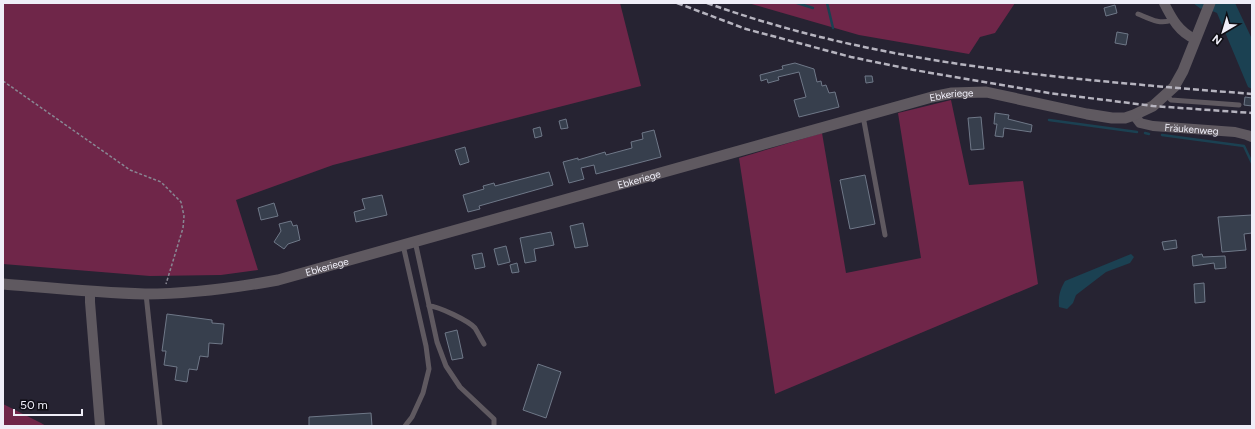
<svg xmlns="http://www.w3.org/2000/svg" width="1255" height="429" font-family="Figtree,sans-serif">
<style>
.green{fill:#6f2649}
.water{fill:#1b4152}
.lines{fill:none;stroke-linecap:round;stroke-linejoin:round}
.stream{stroke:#1b4152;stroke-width:2.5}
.building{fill:#373f4d;stroke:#6f7888}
.path{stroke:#898793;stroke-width:1.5;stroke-dasharray:3 2;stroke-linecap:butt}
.service{stroke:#5f5960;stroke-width:5}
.minor{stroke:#5f5960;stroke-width:10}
.tertiary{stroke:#5f5960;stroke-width:11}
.rail{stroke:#b6b4bf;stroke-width:2.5;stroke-dasharray:6 3;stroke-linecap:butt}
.labels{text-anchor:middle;stroke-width:3.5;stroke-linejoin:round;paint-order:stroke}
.street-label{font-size:10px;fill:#efeef8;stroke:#0f0e14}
</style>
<rect width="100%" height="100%" fill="#262332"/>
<g class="green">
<path d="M3 3H620L641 86 333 165 236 200 258 270 221 275 150 276 3 264Z"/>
<path d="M748 3H1015L995 33 980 37 969 54 859 35Z"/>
<path d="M951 100 969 185 1023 181 1038 284 775 394 739 158 822 133 846 273 921 258 898 113Z"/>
<path d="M3 404 41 423 46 426H3Z"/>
</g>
<g class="water">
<path d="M1193 3H1235L1252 39V89L1248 87 1217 13 1203 7 1201 9Z"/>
<path d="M1131 254 1134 257 1130 263 1106 272 1076 295 1073 303 1067 309 1059 307C1058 296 1060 290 1065 281Z"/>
</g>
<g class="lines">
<g class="stream">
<path d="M797 3 813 8"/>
<path d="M827 3 833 28"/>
<path d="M1049 120 1137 132"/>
<path d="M1145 133 1149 134"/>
<path d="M1162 135 1244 146 1252 163"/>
</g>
</g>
<g class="building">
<path d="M1115 5 1117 13 1106 16 1104 8Z"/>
<path d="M1117 32 1128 34 1126 45 1115 43Z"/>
<path d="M795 63 814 69 817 82 821 81 822 86 826 85 829 93 835 92 839 107 799 117 794 100 806 97 799 72 778 77 779 80 768 83 767 79 761 81 760 75 783 69 782 66Z"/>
<path d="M865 76H872L873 82 866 83Z"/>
<path d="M1245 97 1252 98V106L1244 105Z"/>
<path d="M995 113 1009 115 1008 119 1032 125 1031 132 1004 128 1003 137 995 136 997 124H994Z"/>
<path d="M981 117 984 149 971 150 968 118Z"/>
<path d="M566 119 568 128 561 129 559 121Z"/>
<path d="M540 127 542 136 535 138 533 129Z"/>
<path d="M654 130 661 157 596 174 594 165 581 168 584 179 569 183 563 162 578 158V160L605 152 606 155 632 148 631 142 643 139 642 133Z"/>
<path d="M465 147 469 162 460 165 455 150Z"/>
<path d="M549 172 553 185 479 206 480 209 468 212 463 195 484 189 483 186 494 183 495 186Z"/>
<path d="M865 175 875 224 850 229 840 180Z"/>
<path d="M382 195 387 215 356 222 354 212 365 209 362 199Z"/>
<path d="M274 203 278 216 261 220 258 208Z"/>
<path d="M1252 215V233L1244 234 1246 250 1222 252 1218 217Z"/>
<path d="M291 221 293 226 297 225 300 240 288 244 284 249 274 242 281 231 279 224Z"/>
<path d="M583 223 588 246 575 248 570 226Z"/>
<path d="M551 232 554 245 534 249 536 261 525 263 520 238Z"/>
<path d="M1176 240 1177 248 1164 250 1162 242Z"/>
<path d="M506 246 510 262 498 265 494 249Z"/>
<path d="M482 253 485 267 475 269 472 255Z"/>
<path d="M1202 254 1203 257 1225 256 1226 268 1215 269 1214 263 1193 266 1192 256Z"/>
<path d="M517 263 519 272 512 273 510 265Z"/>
<path d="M1204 283 1205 302 1195 303 1194 284Z"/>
<path d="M167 314 212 320V323L224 324 222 344 209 343 208 357 200 356 197 370 189 369 187 382 175 380 177 367 164 365 166 351H162Z"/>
<path d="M457 330 463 358 452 360 445 333Z"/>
<path d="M538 364 561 372 546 418 523 410Z"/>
<path d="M371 413 372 426H309V417Z"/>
</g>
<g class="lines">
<path class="path" d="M3 81 130 170 161 182 181 202 184 216 183 228 166 284"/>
<g class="service">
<path d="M1138 14C1150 19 1160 25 1172 20"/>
<path d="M1166 95 1171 100 1239 105"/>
<path d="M863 116 885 235"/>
<path d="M415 241 437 342 446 366 460 387 494 419V426"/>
<path d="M403 245 426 346 429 369 423 393 412 417 405 426"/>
<path d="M146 294 160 426"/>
<path d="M429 306C438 306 469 321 475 328 478 333 481 339 484 344"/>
</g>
<g class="minor">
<path d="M1164 3C1172 19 1179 32 1195 39"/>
<path id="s1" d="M1134 115 1140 123 1153 126 1235 132 1247 135 1252 137"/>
<path d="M90 291V302L100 426"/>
</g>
<path class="tertiary" id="s2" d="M3 284C50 288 98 293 145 294 190 294 234 288 278 280L932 97 952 93 986 92 1087 114 1112 118H1125L1134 115 1153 106 1174 87 1183 71 1210 3"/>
<g class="rail">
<path d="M677 3 746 29 851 57 914 70 1049 93 1153 106 1252 113"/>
<path d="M707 3C882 66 1068 79 1252 94"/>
</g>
</g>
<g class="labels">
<g class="street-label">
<text dy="4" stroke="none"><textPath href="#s2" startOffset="975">Ebkeriege</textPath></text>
<text dy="4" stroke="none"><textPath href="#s1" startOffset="62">Fräukenweg</textPath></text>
<text dy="4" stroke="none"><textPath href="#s2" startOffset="651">Ebkeriege</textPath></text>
<text dy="4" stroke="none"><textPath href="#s2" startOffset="327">Ebkeriege</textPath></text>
</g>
</g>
<rect width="1255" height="429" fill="none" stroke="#efeef8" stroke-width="8"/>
<g transform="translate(1223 32) rotate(218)" stroke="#0f0e14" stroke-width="3" paint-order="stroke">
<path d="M0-3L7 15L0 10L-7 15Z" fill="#efeef8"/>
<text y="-6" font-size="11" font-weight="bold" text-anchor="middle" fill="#efeef8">N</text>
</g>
<path d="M14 409v6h68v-6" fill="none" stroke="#efeef8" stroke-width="2"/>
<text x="20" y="409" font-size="12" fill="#efeef8" stroke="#0f0e14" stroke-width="3" paint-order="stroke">50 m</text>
</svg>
